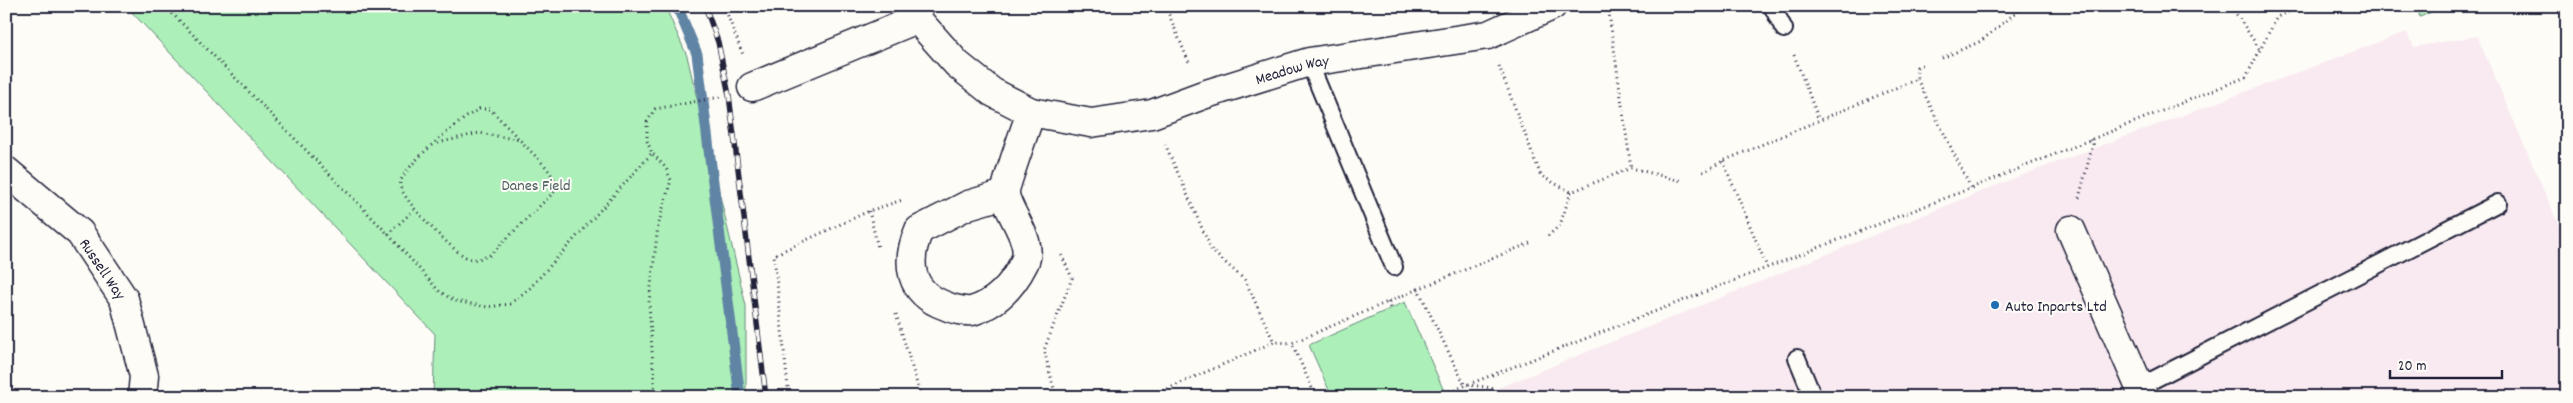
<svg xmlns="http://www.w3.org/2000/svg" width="2573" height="403" font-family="Dekko,sans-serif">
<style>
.built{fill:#f9eaf1}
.green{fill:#acefb8;stroke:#67887a}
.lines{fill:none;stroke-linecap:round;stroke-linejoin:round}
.stream{stroke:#6184a4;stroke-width:11}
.service-casing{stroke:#22223b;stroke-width:20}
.minor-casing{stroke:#22223b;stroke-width:31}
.path{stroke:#22223b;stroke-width:3;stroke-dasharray:1 4;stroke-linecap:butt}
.service{stroke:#fdfcf7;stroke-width:16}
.minor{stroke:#fdfcf7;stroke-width:28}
.rail-casing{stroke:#22223b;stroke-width:5.5}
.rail{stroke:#fdfcf7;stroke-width:4;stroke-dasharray:11;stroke-linecap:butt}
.poi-dot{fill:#1f6fb2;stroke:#fdfcf7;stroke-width:2}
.labels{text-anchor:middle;stroke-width:4;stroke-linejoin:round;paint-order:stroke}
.street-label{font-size:16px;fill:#22223b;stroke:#fdfcf7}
.park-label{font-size:16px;fill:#4b6060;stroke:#fdfcf7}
.poi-label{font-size:16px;fill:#22223b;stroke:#fdfcf7;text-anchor:start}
</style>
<rect width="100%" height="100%" fill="#fdfcf7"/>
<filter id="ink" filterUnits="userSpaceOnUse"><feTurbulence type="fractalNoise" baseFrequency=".02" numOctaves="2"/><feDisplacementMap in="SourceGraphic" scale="10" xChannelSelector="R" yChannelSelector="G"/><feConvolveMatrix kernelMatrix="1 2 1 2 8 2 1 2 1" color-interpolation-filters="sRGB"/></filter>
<g filter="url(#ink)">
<path class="built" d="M2406 32 2414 47 2477 36 2567 244V397H1476L2012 179Z"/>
<g class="green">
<path d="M126 6H665L687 56 746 306V397H433L435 334Z"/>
<path d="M2416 6H2445L2420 17Z"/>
<path d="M1405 302 1444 391 1431 397H1332L1309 345Z"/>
</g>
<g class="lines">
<path class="stream" d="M677 6 697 54 740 397"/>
<defs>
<g id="service">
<path d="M1772 6 1784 29"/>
<path d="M1309 62 1394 267"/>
<path d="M1797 358 1813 397"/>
<path d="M2139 387 2498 203"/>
</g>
<g id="minor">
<path id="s1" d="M909 6 917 19 957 64 992 92 1031 112 1091 123 1152 114 1203 95 1309 62 1488 35 1552 6"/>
<path d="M752 87 917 19"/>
<path id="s2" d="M6 171 80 233 124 299 144 376 142 397"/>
<path d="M1005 194 968 205 919 230C905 263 909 293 946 306 952 309 966 312 972 311 996 304 1013 285 1024 263 1035 243 1009 215 1005 195 1004 188 1027 124 1031 112"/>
<path d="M2071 230 2144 397"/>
</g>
</defs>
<use href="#service" class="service-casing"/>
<use href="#minor" class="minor-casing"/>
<g class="path">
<path d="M165 6 388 234 440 292 455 301 488 307 510 304 530 288 652 153"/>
<path d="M724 6 743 55"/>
<path d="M1608 6 1631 168"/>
<path d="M2231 6 2260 50"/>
<path d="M1167 10 1190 65"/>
<path d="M1794 55 1819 120"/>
<path d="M1942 58 1981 41 2024 6"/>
<path d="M1499 66 1541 176 1571 192"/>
<path d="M1917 79 1971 188"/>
<path d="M479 109H490L546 167 555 180 556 190 490 255C482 258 476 261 468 258 455 254 399 197 400 184 402 166 462 118 479 109Z"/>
<path d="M438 143 479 133 520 140"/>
<path d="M1165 144 1212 251 1245 280 1274 342"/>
<path d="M1723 161 1767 267"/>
<path d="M1703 172 1723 161 1917 79V67L1925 64"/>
<path d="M2079 198 2093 144 2090 139"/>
<path d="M869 211 878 248"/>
<path d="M388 234 414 210"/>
<path d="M1548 236 1560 225 1571 192 1631 168 1682 181"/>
<path d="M1418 289 1530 243"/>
<path d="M1388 302 1390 308"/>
<path d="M896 314 921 397"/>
<path d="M655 397 649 303 658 226 671 180 666 168 652 153 647 141V122L655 109 720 97"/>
<path d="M789 397 774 255 869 211 902 200"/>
<path d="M1056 397 1044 350 1072 278 1061 254"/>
<path d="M1149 397 1274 342 1292 343"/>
<path d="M1316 397 1292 343 1418 289 1464 384 1492 388 1500 397"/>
<path d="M1436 397 1971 188 2246 77 2277 17 2302 6"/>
</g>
<use href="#service" class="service"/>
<use href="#minor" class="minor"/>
<defs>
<path id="rail" d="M705 6 718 42 729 95 766 397"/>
</defs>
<use href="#rail" class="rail-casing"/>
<use href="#rail" class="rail"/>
</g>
</g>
<circle class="poi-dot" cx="1995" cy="305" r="5"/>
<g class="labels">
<g class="street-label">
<text dy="6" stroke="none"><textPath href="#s1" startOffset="434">Meadow Way</textPath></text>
<text dy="6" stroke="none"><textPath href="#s2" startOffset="139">Russell Way</textPath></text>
</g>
<g class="park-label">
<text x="536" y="190">Danes Field</text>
</g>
<g class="poi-label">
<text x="2005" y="311">Auto Inparts Ltd</text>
</g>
</g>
<rect width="2573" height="403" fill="none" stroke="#fdfcf7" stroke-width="25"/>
<rect x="12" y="12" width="2548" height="378" fill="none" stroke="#22223b" stroke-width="2" filter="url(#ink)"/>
<path d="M2390 370v8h112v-8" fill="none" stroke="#22223b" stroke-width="2.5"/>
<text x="2398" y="370" font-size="15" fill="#22223b" stroke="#fdfcf7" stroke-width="4" paint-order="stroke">20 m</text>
</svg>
